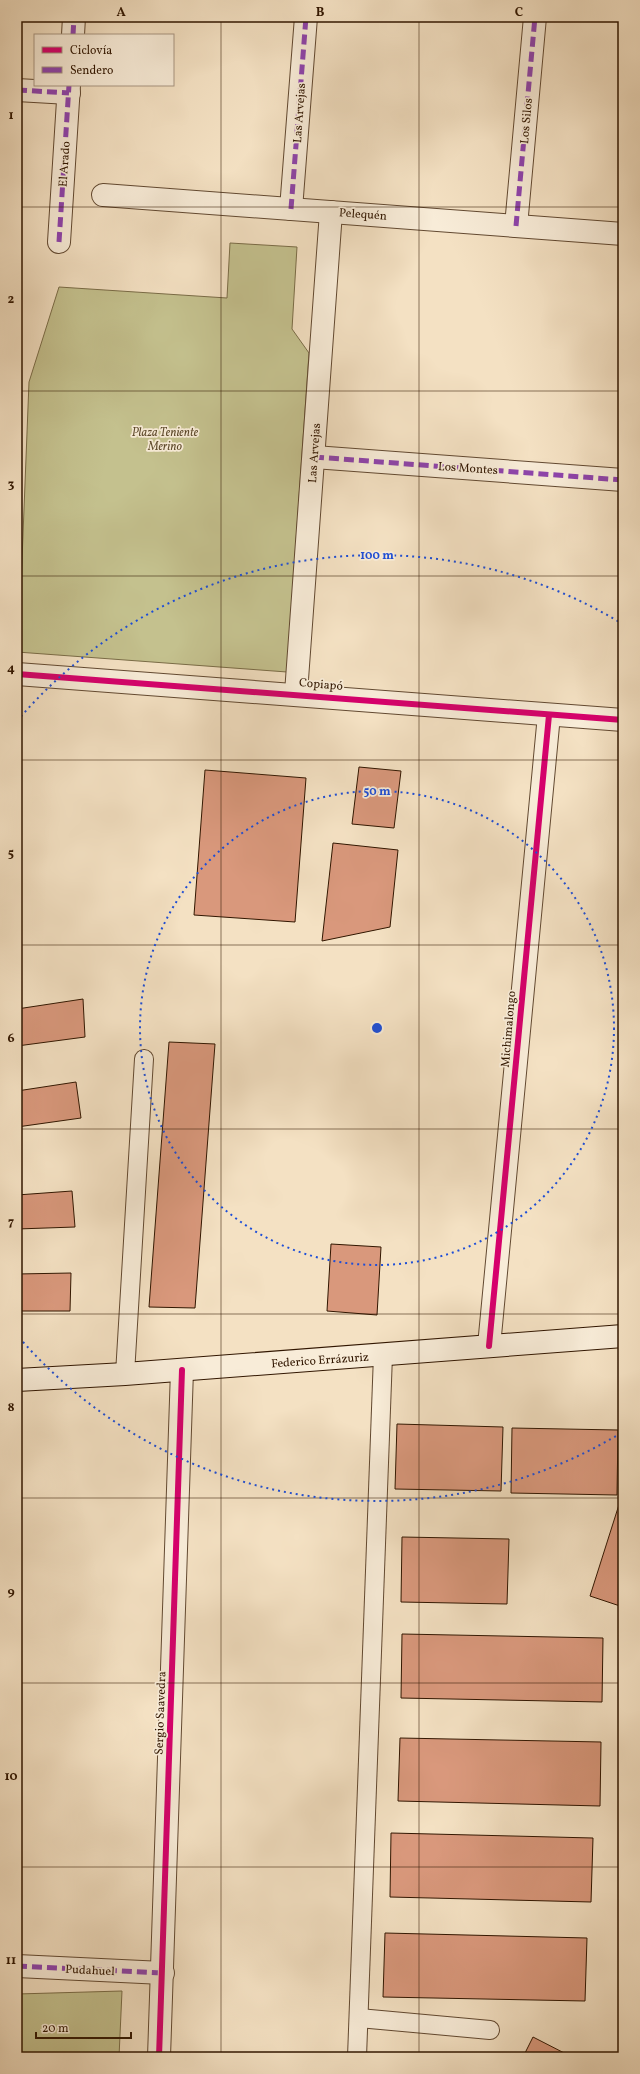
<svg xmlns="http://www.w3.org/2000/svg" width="640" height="2074" font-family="Vollkorn,serif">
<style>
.green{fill:#c4c18e;stroke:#7a6c47}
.building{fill:#d9987c;stroke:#311600}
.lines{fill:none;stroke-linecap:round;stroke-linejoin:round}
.lane-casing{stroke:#624931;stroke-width:20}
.street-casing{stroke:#624931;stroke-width:24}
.secondary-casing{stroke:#311600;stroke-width:24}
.lane{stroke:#f8ecd8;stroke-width:18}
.street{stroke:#f8ecd8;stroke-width:22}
.secondary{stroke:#f8ecd8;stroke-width:22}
.quiet{stroke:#8e44ad;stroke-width:5;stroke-dasharray:10 5;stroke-linecap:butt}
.cycleway-casing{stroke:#f8ecd8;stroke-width:8}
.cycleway{stroke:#d6006c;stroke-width:6}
.grid{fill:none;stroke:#311600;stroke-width:1;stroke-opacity:0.55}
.ring{fill:none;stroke:#1d4ed8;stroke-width:2;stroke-dasharray:2 4}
.labels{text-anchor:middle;stroke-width:3.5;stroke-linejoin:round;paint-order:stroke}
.street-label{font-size:12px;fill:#311600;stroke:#f8ecd8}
.park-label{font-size:12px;font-style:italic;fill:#5d492b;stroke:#f8ecd8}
.centre{fill:#1d4ed8;stroke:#f8ecd8;stroke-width:2}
.ring-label{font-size:12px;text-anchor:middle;font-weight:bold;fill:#1d4ed8;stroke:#f8ecd8;stroke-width:3.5;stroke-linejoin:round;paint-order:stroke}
.neatline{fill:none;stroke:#311600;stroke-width:1.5}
.grid-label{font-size:13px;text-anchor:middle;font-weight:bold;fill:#311600}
</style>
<rect width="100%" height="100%" fill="#f4e1c3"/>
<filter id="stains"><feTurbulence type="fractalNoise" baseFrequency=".005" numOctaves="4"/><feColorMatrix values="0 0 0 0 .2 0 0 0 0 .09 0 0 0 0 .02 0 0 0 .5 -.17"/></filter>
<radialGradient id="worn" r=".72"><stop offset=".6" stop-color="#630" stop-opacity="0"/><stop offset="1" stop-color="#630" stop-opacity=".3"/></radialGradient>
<g class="green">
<path d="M230 243 297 247 292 329 309 353 287 672 17 652V618L20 611 29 382 59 287 227 298Z"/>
<path d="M122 1991 119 2057H17V1994Z"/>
</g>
<g class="building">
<path d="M359 767 401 771 394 828 352 824Z"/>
<path d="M205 770 306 778 295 922 194 915Z"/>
<path d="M333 843 398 850 390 927 322 941Z"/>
<path d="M83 999 85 1037 17 1046V1009Z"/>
<path d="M169 1042 215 1044 195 1308 149 1307Z"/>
<path d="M76 1082 81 1118 17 1127V1091Z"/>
<path d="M72 1191 75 1227 17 1229V1195Z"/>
<path d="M331 1244 381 1247 377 1315 327 1311Z"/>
<path d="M71 1273 70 1311H17V1274Z"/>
<path d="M397 1424 503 1427 501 1491 395 1489Z"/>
<path d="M512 1428 618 1430 617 1495 511 1493Z"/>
<path d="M623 1492V1607L590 1596Z"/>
<path d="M402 1537 509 1539 507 1604 401 1602Z"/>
<path d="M402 1634 603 1638 602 1702 401 1698Z"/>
<path d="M400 1738 601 1742 600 1806 398 1801Z"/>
<path d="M391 1833 593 1838 591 1902 390 1897Z"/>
<path d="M385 1933 587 1938 585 2001 383 1997Z"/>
<path d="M533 2037 572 2057H523Z"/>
</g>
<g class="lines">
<defs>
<g id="lane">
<path d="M125 1374 144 1059"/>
<path d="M359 2018 490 2030"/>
<path d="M357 2057 383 1355"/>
</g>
<g id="street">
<path d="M73 35 74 17"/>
<path d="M17 90 69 93"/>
<path d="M103 195 623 234"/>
<path d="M291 209 306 17"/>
<path d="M516 226 535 17"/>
<path d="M59 242 69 85"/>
<path d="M314 457 623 480"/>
<path d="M17 674 623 720"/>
<path d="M296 693 331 212"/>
<path d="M489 1346 549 715"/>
<path d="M17 1966 163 1973"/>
<path d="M159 2057 182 1370"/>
</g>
<path id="secondary" d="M17 1380 125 1374 623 1336"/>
</defs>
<use href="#lane" class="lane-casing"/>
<use href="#street" class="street-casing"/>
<use href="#secondary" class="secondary-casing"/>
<use href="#lane" class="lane"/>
<use href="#street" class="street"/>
<use href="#secondary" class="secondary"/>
<g class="quiet">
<path d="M73 35 74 17"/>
<path d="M17 90 69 93"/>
<path d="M291 209 306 17"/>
<path d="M516 226 535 17"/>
<path d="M59 242 69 85"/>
<path d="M314 457 623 480"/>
<path d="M17 1966 163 1973"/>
</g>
<defs>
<g id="cycleway">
<path d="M17 674 623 720"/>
<path d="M489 1346 549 715"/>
<path d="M159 2057 182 1370"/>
</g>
</defs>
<use href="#cycleway" class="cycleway-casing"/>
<use href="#cycleway" class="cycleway"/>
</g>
<path class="grid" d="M221 17V2057M419 17V2057M17 207H623M17 391H623M17 576H623M17 760H623M17 945H623M17 1129H623M17 1314H623M17 1498H623M17 1683H623M17 1867H623"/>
<g class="ring">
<circle cx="377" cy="1028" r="237"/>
<path d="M621 1433A473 473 0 0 1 17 1335M17 721A473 473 0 0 1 621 623"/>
</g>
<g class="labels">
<g class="street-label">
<text transform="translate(299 113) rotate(-86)" y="4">Las Arvejas</text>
<text transform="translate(526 121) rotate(-85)" y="4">Los Silos</text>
<text transform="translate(64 164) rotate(-86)" y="4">El Arado</text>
<text transform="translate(363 214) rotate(4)" y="4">Pelequén</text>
<text transform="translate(314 453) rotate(-86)" y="4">Las Arvejas</text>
<text transform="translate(468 468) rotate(4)" y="4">Los Montes</text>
<text transform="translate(321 684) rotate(5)" y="4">Copiapó</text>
<text transform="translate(508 1029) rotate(-85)" y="4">Michimalongo</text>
<text transform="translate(320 1360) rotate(-4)" y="4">Federico Errázuriz</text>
<text transform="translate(160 1713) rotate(-88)" y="4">Sergio Saavedra</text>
<text transform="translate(90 1970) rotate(3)" y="4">Pudahuel</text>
</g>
<g class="park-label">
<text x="165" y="436">Plaza Teniente<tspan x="165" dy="14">Merino</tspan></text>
</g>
</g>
<circle cx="377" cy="1028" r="6" class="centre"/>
<g class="ring-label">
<text x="377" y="559">100 m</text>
<text x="377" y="795">50 m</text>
</g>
<rect width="640" height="2074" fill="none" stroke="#f4e1c3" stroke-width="44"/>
<rect x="34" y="34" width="140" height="52" fill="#f8ecd8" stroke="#a89682"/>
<rect x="42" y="47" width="20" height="6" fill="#d6006c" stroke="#a89682"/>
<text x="70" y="54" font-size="12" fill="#311600">Ciclovía</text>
<rect x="42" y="67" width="20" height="6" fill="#8e44ad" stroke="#a89682"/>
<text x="70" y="74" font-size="12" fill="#311600">Sendero</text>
<path d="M36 2032v6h95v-6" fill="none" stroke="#311600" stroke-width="2"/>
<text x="42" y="2032" font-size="12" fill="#311600" stroke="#f8ecd8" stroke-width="3" paint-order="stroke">20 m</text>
<rect x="22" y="22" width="596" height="2030" class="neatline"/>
<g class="grid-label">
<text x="121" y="16">A</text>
<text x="320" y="16">B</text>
<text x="519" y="16">C</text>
<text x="11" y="119">1</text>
<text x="11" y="303">2</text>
<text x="11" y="488">3</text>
<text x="11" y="672">4</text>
<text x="11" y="857">5</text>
<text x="11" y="1042">6</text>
<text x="11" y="1226">7</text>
<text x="11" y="1411">8</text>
<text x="11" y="1595">9</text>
<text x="11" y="1780">10</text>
<text x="11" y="1964">11</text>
</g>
<rect width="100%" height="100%" filter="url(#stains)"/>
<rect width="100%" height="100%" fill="url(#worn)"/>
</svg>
